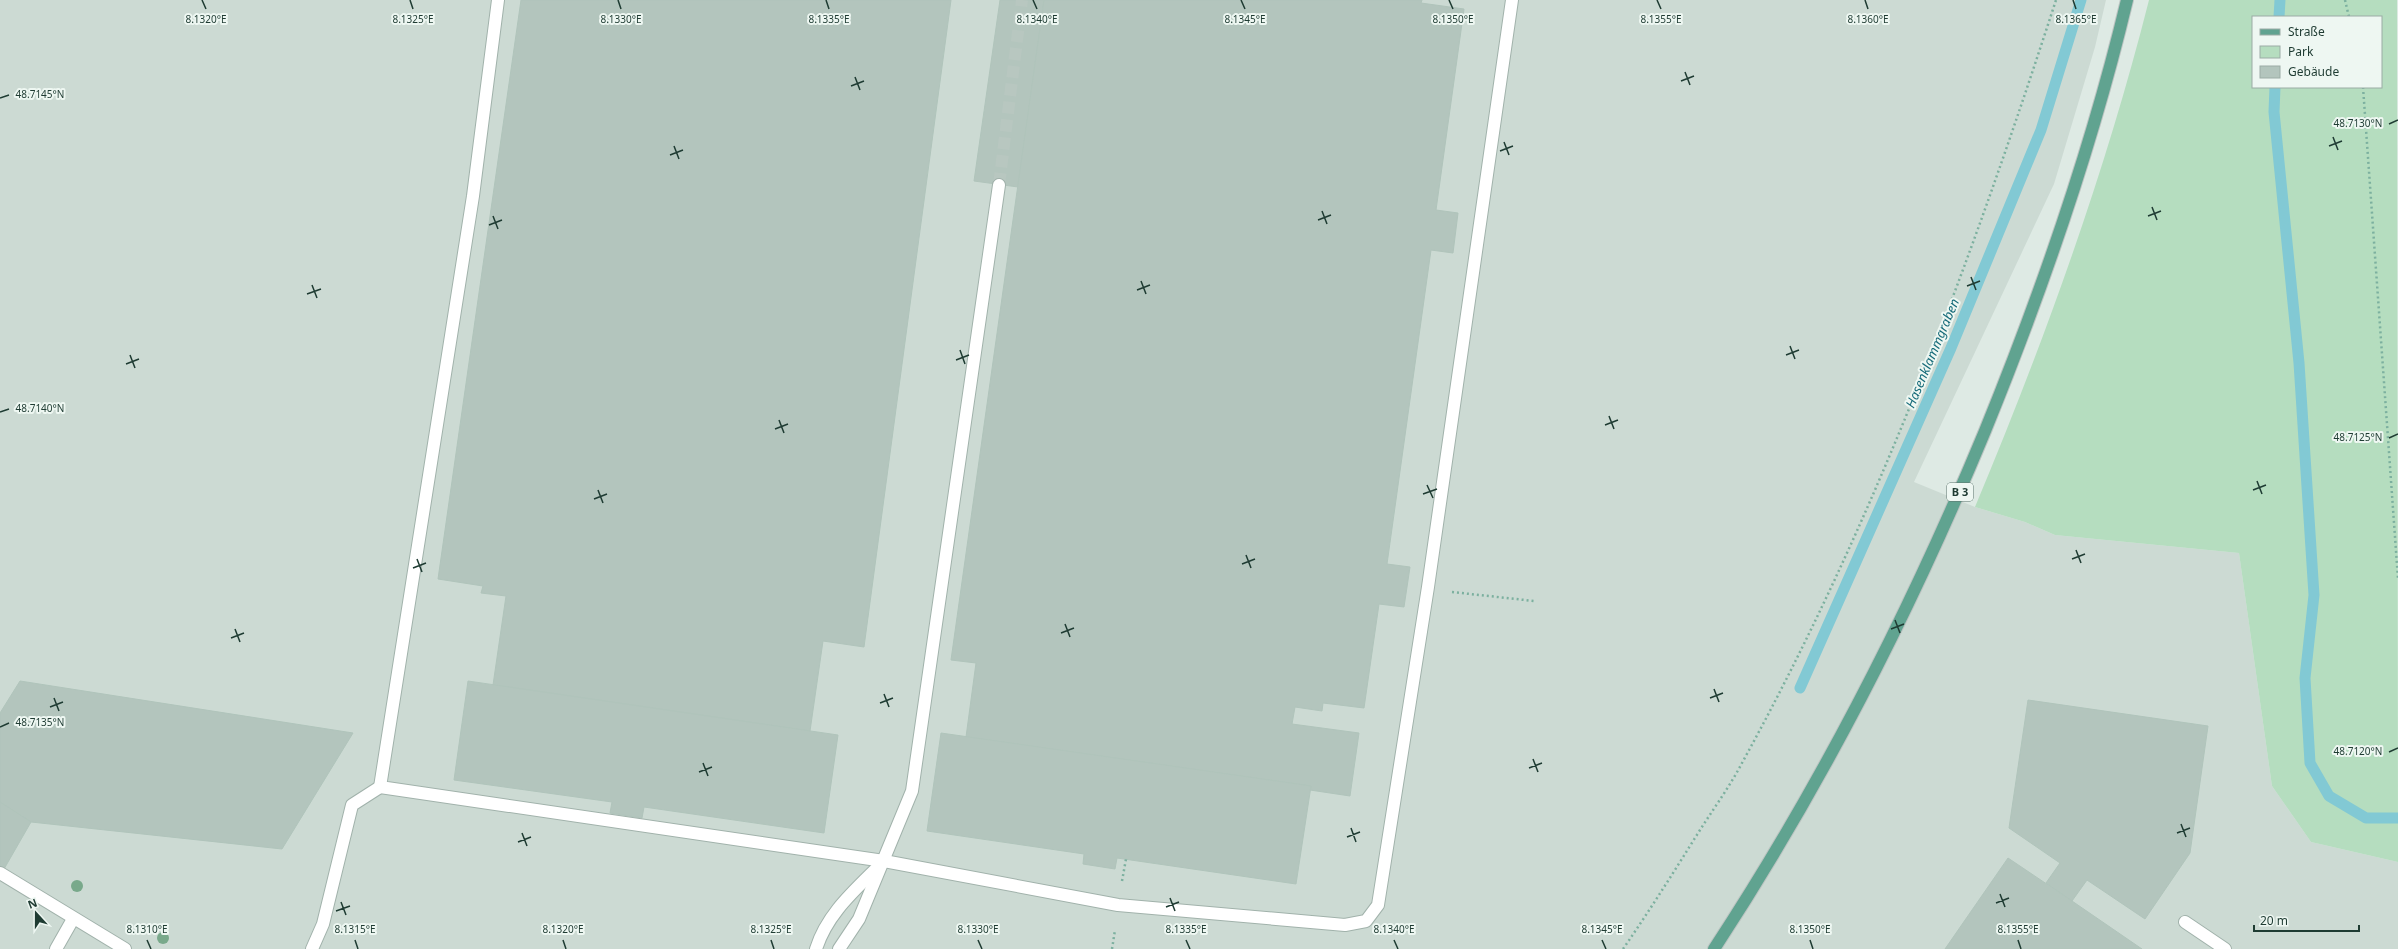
<svg xmlns="http://www.w3.org/2000/svg" width="2398" height="949" font-family="'Noto Sans',sans-serif">
<style>
.built{fill:#ccdad3}
.green{fill:#b5ddbf;fill-rule:evenodd}
.lines{fill:none;stroke-linecap:round;stroke-linejoin:round}
.stream{stroke:#82c9d4;stroke-width:11}
.building{fill:#b3c5bd;stroke:#b0c4bb}
.minor-tunnel{stroke:#b8c7c0;stroke-width:12;stroke-dasharray:12 6;stroke-linecap:butt}
.minor-casing{stroke:#a1b2ab;stroke-width:14}
.major-casing{stroke:#bcc4c2;stroke-width:14}
.path{stroke:#7cb09f;stroke-width:2.5;stroke-dasharray:2 3;stroke-linecap:butt}
.minor{stroke:#fff;stroke-width:12}
.major{stroke:#60a390;stroke-width:12}
.tree{fill:#79a98b}
.ticks{fill:none;stroke:#1e3b32;stroke-width:1.5}
.labels{text-anchor:middle;stroke-width:4;stroke-linejoin:round;paint-order:stroke}
.shield{fill:#eef7f2;stroke:#5c736c;stroke-width:1}
.shield-label{font-size:11px;font-weight:bold;fill:#1e3b32}
.water-label{font-size:13px;font-style:italic;fill:#166b79;stroke:#eef7f2}
.ticks-label{font-size:10px;text-anchor:middle;fill:#1e3b32;stroke:#eef7f2;stroke-width:4;stroke-linejoin:round;paint-order:stroke}
</style>
<rect width="100%" height="100%" fill="#deeae4"/>
<path class="built" d="M0 0H2106L2095 47 2054 184 1914 482 1975 507 2025 522 2055 535 2239 553 2272 786 2311 842 2398 862V949H0Z"/>
<path class="green" d="M2149 0H2397L2398 862 2311 842 2272 786 2239 553 2055 535 2025 522 1975 507C2044 342 2105 174 2149 0ZM2253 17H2381V87H2253Z"/>
<g class="lines">
<g class="stream">
<path d="M2279 17 2280 0"/>
<path d="M2275 87 2274 112 2299 363 2314 595 2305 678 2310 763 2329 796 2366 818H2398"/>
<path d="M1800 688 1951 348 2041 130 2081 0"/>
</g>
</g>
<g class="building">
<path d="M521 0H951L864 647 823 641 810 731 493 685 506 596 481 593 483 586 438 579Z"/>
<path d="M1000 0H1044L1018 187 974 181Z"/>
<path d="M1044 0H1422L1421 3 1464 9 1436 210 1458 213 1453 253 1431 250 1387 564 1410 567 1404 607 1379 604 1364 708 1323 703 1322 711 1295 707 1292 724 1359 733 1350 796 1310 790 1311 786 966 737 976 663 951 660Z"/>
<path d="M20 681 353 733 282 849 31 822 0 802V713Z"/>
<path d="M468 681 838 735 824 833 644 807 642 818 610 813 612 802 454 780Z"/>
<path d="M2028 700 2208 726 2190 853 2145 919 2087 880 2072 901 2046 883 2060 863 2009 828Z"/>
<path d="M941 733 1311 786 1296 884 1117 858 1115 869 1083 864 1084 854 927 831Z"/>
<path d="M0 802 31 822 0 876Z"/>
<path d="M2008 858 2072 901 2142 949H1945Z"/>
</g>
<g class="lines">
<path class="minor-tunnel" d="M999 185 1022 0"/>
<defs>
<g id="minor">
<path d="M498 0 473 196 380 787 884 861 1118 905 1345 925 1366 921 1378 905 1428 587 1512 0"/>
<path d="M0 873 125 949"/>
<path d="M2185 922 2225 949"/>
<path d="M56 949 73 919"/>
<path d="M312 949 323 924 352 805 380 787"/>
<path d="M816 949C827 914 854 891 879 866"/>
<path d="M839 949 859 919 912 791 999 185"/>
</g>
<path id="major" d="M1714 949C1821 786 1910 612 1985 431 2042 291 2092 147 2127 0"/>
</defs>
<use href="#minor" class="minor-casing"/>
<use href="#major" class="major-casing"/>
<g class="path">
<path d="M2345 0 2349 17"/>
<path d="M2363 87 2398 579"/>
<path d="M1452 592 1534 601"/>
<path d="M1122 881 1126 859"/>
<path d="M1112 949 1115 930"/>
<path d="M1623 949C1650 910 1675 870 1700 830 1714 808 1730 786 1742 763 1875 521 1971 262 2056 0"/>
</g>
<use href="#minor" class="minor"/>
<use href="#major" class="major"/>
</g>
<g class="tree">
<circle cx="77" cy="886" r="6"/>
<circle cx="163" cy="938" r="6"/>
</g>
<path class="ticks" d="M202 0 206 9M410 0 413 9M618 0 621 9M826 0 829 9M1033 0 1037 9M1241 0 1245 9M1449 0 1453 9M1657 0 1661 9M1865 0 1868 9M2073 0 2076 9M1685 72 1690 85M855 77 860 90M1681 81 1694 76M851 86 864 81M0 98 9 95M2389 124 2398 120M2333 137 2338 150M1504 142 1509 155M674 146 679 159M2329 146 2342 141M1500 151 1513 146M670 155 683 150M2152 207 2157 220M1322 211 1327 224M493 216 498 229M2148 216 2161 211M1318 220 1331 215M489 225 502 220M1971 277 1976 290M1141 281 1146 294M312 285 317 298M1967 286 1980 281M1137 290 1150 285M307 294 321 289M1790 346 1795 359M960 350 965 364M130 355 135 368M1786 355 1799 350M956 360 969 355M126 364 139 359M0 412 9 409M1609 416 1614 429M779 420 784 433M1605 425 1618 420M775 429 788 424M2389 438 2398 434M2257 481 2262 494M1427 485 1433 498M598 490 603 503M2253 490 2266 485M1423 494 1437 489M594 499 607 494M2076 550 2081 563M1246 555 1251 568M417 559 422 572M2072 559 2085 554M1242 564 1255 559M413 568 426 563M1895 620 1900 633M1065 624 1070 637M235 629 240 642M1891 629 1904 624M1061 633 1074 628M231 638 244 633M1714 689 1719 702M884 694 889 707M54 698 59 711M1710 698 1723 693M880 703 893 698M50 707 63 702M0 727 9 723M2389 752 2398 748M1533 759 1538 772M703 763 708 776M1529 768 1542 763M699 772 712 767M2181 824 2186 837M1351 828 1356 842M522 833 527 846M2177 833 2190 828M1347 837 1360 832M518 842 531 837M2000 894 2005 907M1170 898 1175 911M341 902 346 915M1996 903 2009 898M1166 907 1179 902M336 911 350 906M147 940 151 949M355 940 358 949M563 940 566 949M771 940 774 949M978 940 982 949M1186 940 1190 949M1394 940 1398 949M1602 940 1606 949M1810 940 1813 949M2018 940 2021 949"/>
<g class="labels">
<rect class="shield" x="1947" y="483" width="26" height="18" rx="3"/>
<g class="shield-label">
<text x="1960" y="496">B 3</text>
</g>
<g class="water-label">
<text transform="translate(1932 353) rotate(-67)" y="5">Hasenklammgraben</text>
</g>
</g>
<g class="ticks-label">
<text x="206" y="23">8.1320°E</text>
<text x="413" y="23">8.1325°E</text>
<text x="621" y="23">8.1330°E</text>
<text x="829" y="23">8.1335°E</text>
<text x="1037" y="23">8.1340°E</text>
<text x="1245" y="23">8.1345°E</text>
<text x="1453" y="23">8.1350°E</text>
<text x="1661" y="23">8.1355°E</text>
<text x="1868" y="23">8.1360°E</text>
<text x="2076" y="23">8.1365°E</text>
<text x="40" y="98">48.7145°N</text>
<text x="2358" y="127">48.7130°N</text>
<text x="40" y="412">48.7140°N</text>
<text x="2358" y="441">48.7125°N</text>
<text x="40" y="726">48.7135°N</text>
<text x="2358" y="755">48.7120°N</text>
<text x="147" y="933">8.1310°E</text>
<text x="355" y="933">8.1315°E</text>
<text x="563" y="933">8.1320°E</text>
<text x="771" y="933">8.1325°E</text>
<text x="978" y="933">8.1330°E</text>
<text x="1186" y="933">8.1335°E</text>
<text x="1394" y="933">8.1340°E</text>
<text x="1602" y="933">8.1345°E</text>
<text x="1810" y="933">8.1350°E</text>
<text x="2018" y="933">8.1355°E</text>
</g>
<rect x="2252" y="16" width="130" height="72" fill="#eef7f2" stroke="#9baca5"/>
<rect x="2260" y="29" width="20" height="6" fill="#60a390" stroke="#9baca5"/>
<text x="2288" y="36" font-size="12" fill="#1e3b32">Straße</text>
<rect x="2260" y="46" width="20" height="12" fill="#b5ddbf" stroke="#9baca5"/>
<text x="2288" y="56" font-size="12" fill="#1e3b32">Park</text>
<rect x="2260" y="66" width="20" height="12" fill="#b3c5bd" stroke="#9baca5"/>
<text x="2288" y="76" font-size="12" fill="#1e3b32">Gebäude</text>
<g transform="translate(36 913) rotate(339)" stroke="#eef7f2" stroke-width="3" paint-order="stroke">
<path d="M0-3L7 15L0 10L-7 15Z" fill="#1e3b32"/>
<text y="-6" font-size="11" font-weight="bold" text-anchor="middle" fill="#1e3b32">N</text>
</g>
<path d="M2254 925v6h105v-6" fill="none" stroke="#1e3b32" stroke-width="2"/>
<text x="2260" y="925" font-size="12" fill="#1e3b32" stroke="#eef7f2" stroke-width="3" paint-order="stroke">20 m</text>
</svg>
